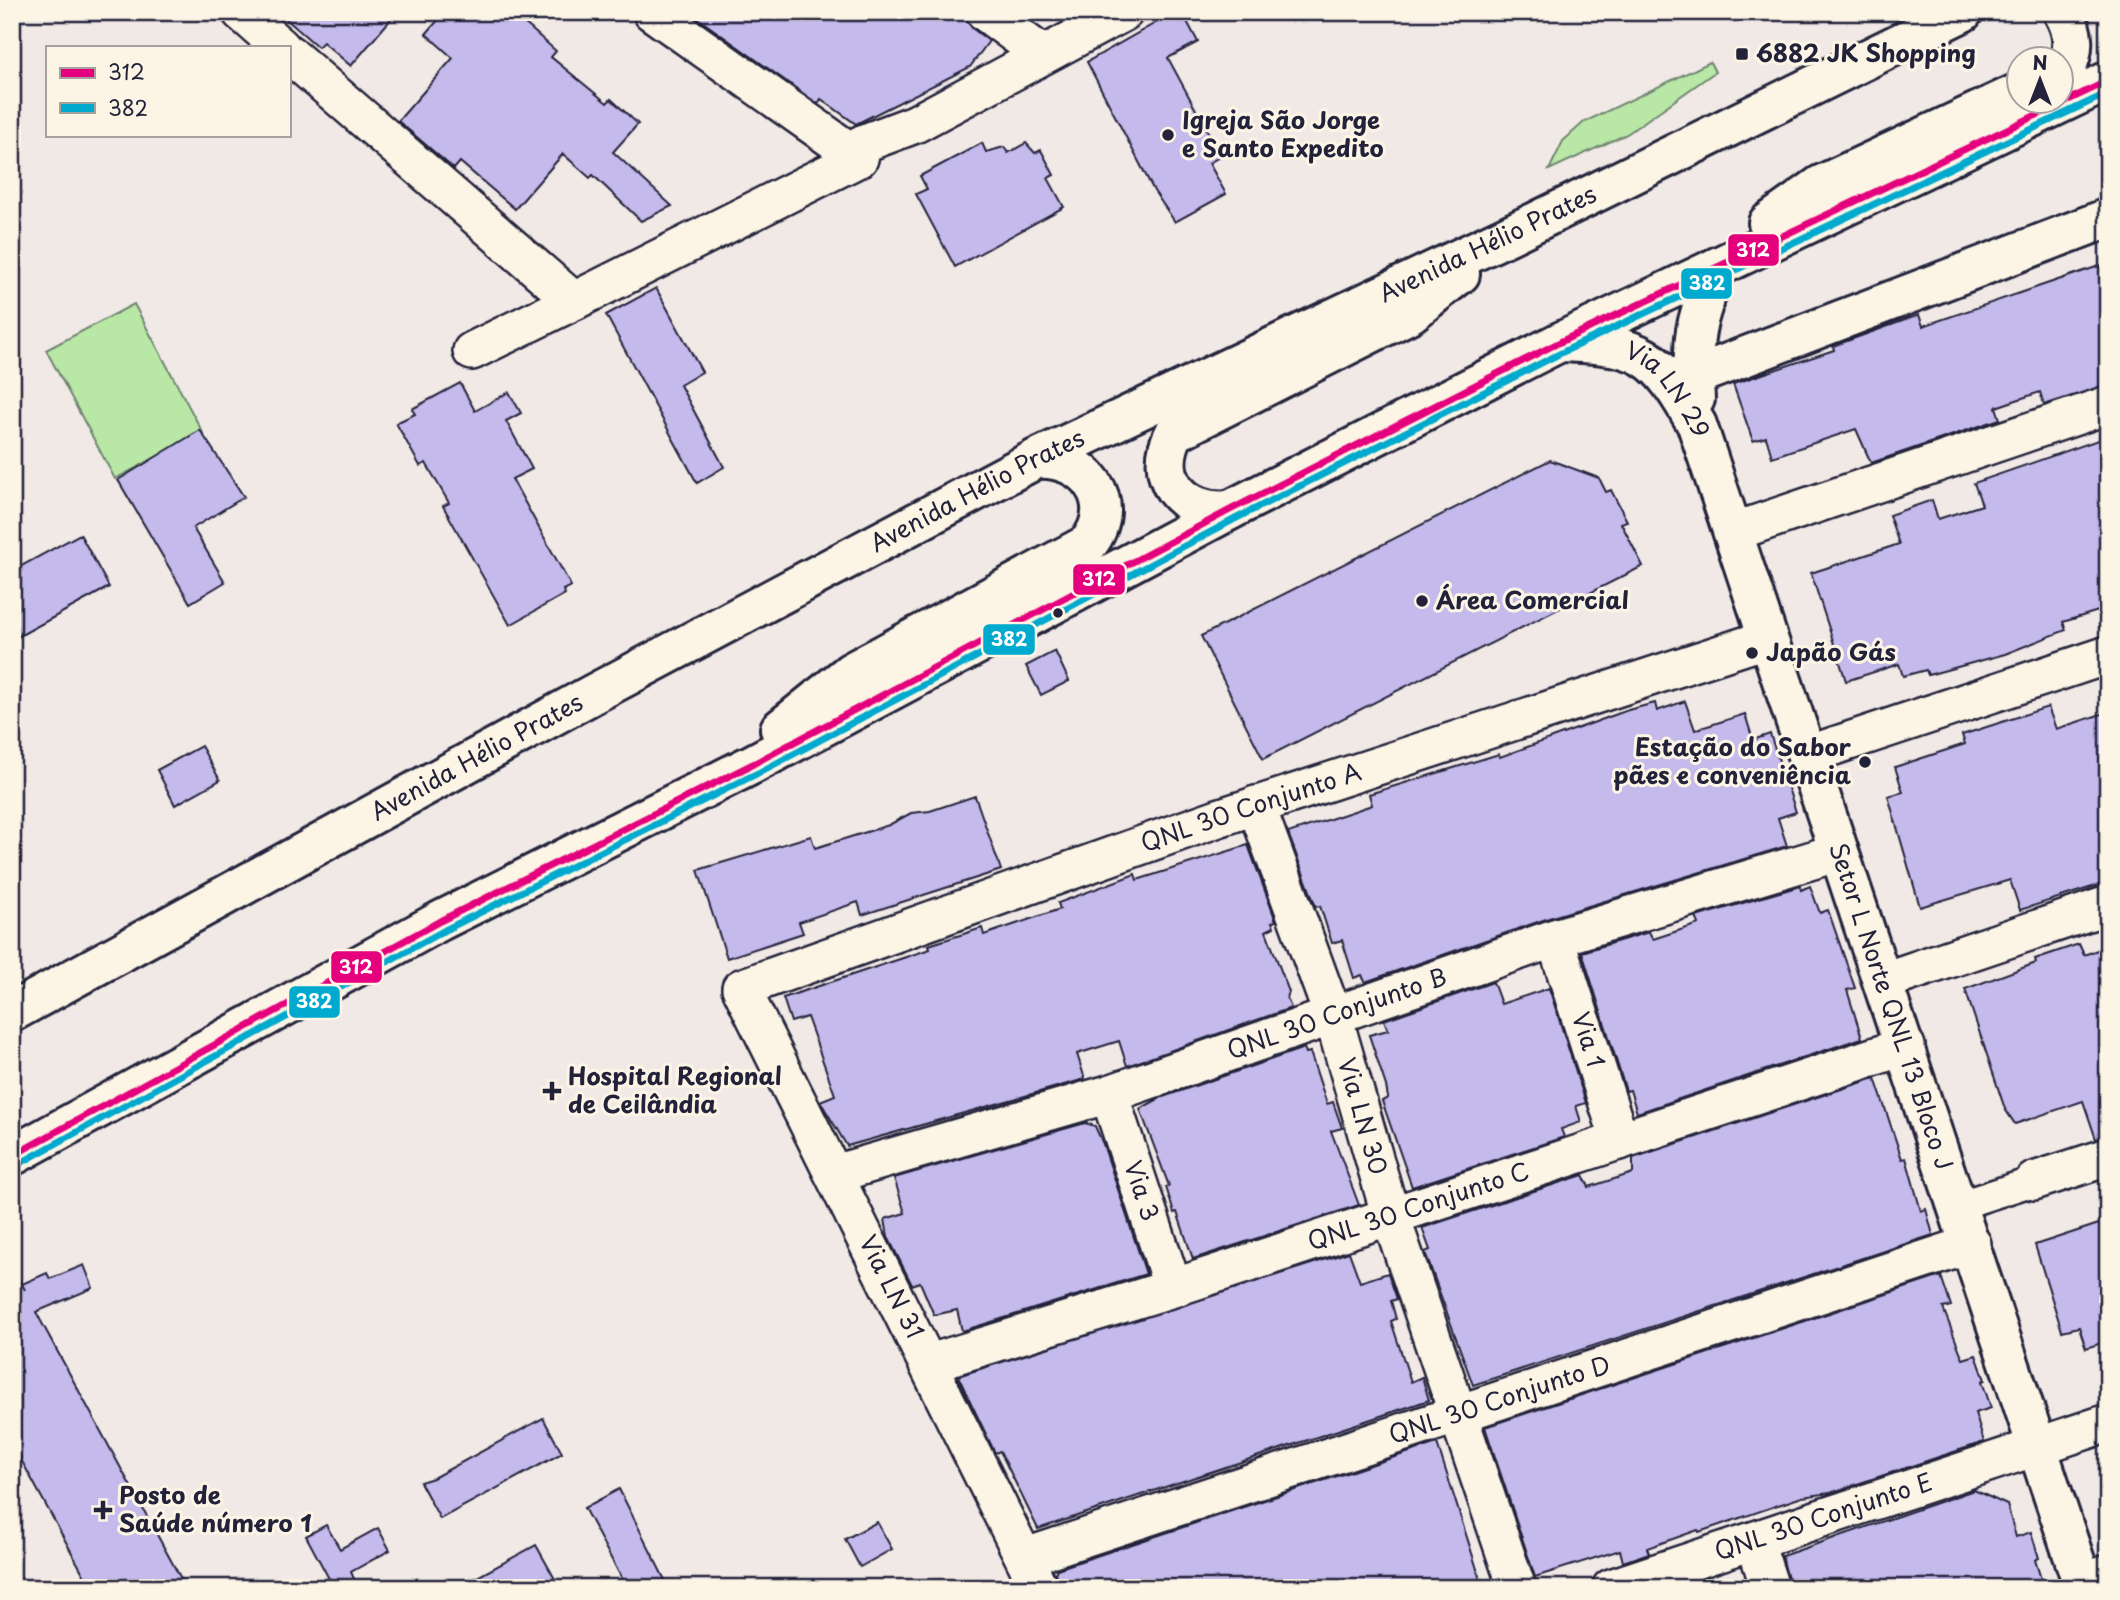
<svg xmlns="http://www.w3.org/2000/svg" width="2120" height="1600" font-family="'Playpen Sans',sans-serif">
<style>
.green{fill:#b9e7a6;stroke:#6e8470;stroke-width:2}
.building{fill:#c5baec;stroke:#22223b;stroke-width:2}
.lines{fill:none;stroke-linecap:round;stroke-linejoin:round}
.pedestrian-casing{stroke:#22223b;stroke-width:33}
.minor-casing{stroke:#22223b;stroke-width:42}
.tertiary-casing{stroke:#22223b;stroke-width:44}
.primary-casing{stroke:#22223b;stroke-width:44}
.pedestrian{stroke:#fcf5e5;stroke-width:28}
.minor{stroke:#fcf5e5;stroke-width:37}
.tertiary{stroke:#fcf5e5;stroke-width:38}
.primary{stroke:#fcf5e5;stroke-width:38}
.bus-1-casing{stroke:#fcf5e5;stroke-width:12}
.bus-2-casing{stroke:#fcf5e5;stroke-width:12}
.bus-1{stroke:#e5007d;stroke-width:7}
.bus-2{stroke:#00a9ce;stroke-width:7}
.poi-dot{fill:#22223b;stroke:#fcf5e5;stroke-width:2.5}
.labels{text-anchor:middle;stroke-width:6;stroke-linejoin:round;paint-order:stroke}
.poi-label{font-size:24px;font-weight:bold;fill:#22223b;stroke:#fcf5e5;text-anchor:start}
.street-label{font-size:24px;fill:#22223b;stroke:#fcf5e5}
.line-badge{stroke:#fcf5e5;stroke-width:2.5}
.badge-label{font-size:19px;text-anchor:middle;font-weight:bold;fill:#fff}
</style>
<rect width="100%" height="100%" fill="#f1e9e6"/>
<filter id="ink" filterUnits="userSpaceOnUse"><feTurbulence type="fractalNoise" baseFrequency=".0143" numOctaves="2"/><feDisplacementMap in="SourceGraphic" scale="14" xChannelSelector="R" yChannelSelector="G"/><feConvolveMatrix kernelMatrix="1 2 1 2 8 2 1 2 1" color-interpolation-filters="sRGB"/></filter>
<g filter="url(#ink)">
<g class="green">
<path d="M1710 62 1715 72 1627 134 1549 170 1563 141 1584 122Z"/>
<path d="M134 304 203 433 115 479 46 350Z"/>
</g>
<g class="building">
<path d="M278 12H397L351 66 323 42 318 47Z"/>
<path d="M445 12H510L529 27 556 51 551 57 607 103 611 99 638 124 613 152 672 206 641 221 593 175 590 178 563 154 515 209 460 162 454 169 398 121 453 58 426 34Z"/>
<path d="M689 12H964L972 28 989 41 970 67 856 124 821 99 818 104Z"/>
<path d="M1175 12H1182L1198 42 1168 58 1221 156 1209 163 1226 194 1175 222 1154 191 1087 62Z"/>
<path d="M982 143 986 152 1004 147 1008 153 1026 143 1035 153 1041 150 1054 175 1048 178 1064 207 955 267 916 194 927 189 920 176Z"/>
<path d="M2108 263V385L2044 405 2040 392 1996 407 2000 419 1871 463 1856 429 1772 457 1766 437 1753 441 1733 384 1834 350 1833 346 1919 315 1923 326Z"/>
<path d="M656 288 702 372 680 385 724 467 697 483 606 315Z"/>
<path d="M460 383 475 411 509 392 521 413 506 421 532 469 512 479 571 586 563 590 565 594 510 625 443 506 449 503 426 463 420 466 396 423 415 414 412 409Z"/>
<path d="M2108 427V608L2063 622 2066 630 2005 654 1928 675 1926 670 1903 676 1899 664 1846 681 1811 573 1899 544 1889 515 1932 500 1938 519 1982 505 1974 483 2104 438 2100 430Z"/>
<path d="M200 430 244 497 193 528 225 582 190 603 118 480Z"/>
<path d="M1550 460 1599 478 1606 492 1611 490 1627 521 1621 523 1643 566 1263 759 1201 636Z"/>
<path d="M80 534 109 587 12 640V571Z"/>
<path d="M1055 651 1069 681 1041 695 1026 666Z"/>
<path d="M1685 701 1695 730 1745 714 1753 740 1770 734 1796 812 1778 818 1787 846 1549 918 1365 982 1362 975 1354 978 1342 940 1332 943 1320 906 1316 907 1288 833 1372 805 1369 794 1499 754 1500 757 1628 710 1655 703 1657 711Z"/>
<path d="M2048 707 2056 729 2108 712V882L2020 910 2010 880 1920 907 1888 796 1903 792 1895 767 1965 744 1962 735Z"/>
<path d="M201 746 220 780 175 805 157 770Z"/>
<path d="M975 796 1001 870 862 915 858 902 799 922 803 933 727 958 698 870 811 836 815 848 889 825 911 813 930 811Z"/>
<path d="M1248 845 1276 921 1272 922 1274 927 1266 931 1289 992 1287 998 1291 1008 1127 1066 1119 1041 1077 1054 1085 1079 847 1146 820 1101 835 1095 807 1017 791 1022 783 998 930 949 929 945 982 928 984 935 1060 909 1058 903 1135 874 1137 880Z"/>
<path d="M1800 886 1801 890 1810 886 1820 913 1828 910 1855 988 1847 990 1862 1038 1637 1113 1630 1090 1626 1091 1582 952 1649 932 1653 939 1699 924 1696 917Z"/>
<path d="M2079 944 2084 955 2108 946V1137L2096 1139 2083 1101 2015 1124 2005 1109 1965 989 2036 963 2035 959Z"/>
<path d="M1493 982 1501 1004 1549 988 1586 1103 1576 1106 1581 1122 1561 1129 1564 1137 1412 1187 1382 1101 1388 1098 1386 1086 1369 1035 1388 1030 1384 1020Z"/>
<path d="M1304 1048 1306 1053 1310 1052 1327 1104 1333 1102 1342 1128 1331 1131 1359 1205 1193 1259 1177 1212 1174 1213 1166 1187 1169 1186 1140 1109 1160 1098Z"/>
<path d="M1875 1078 1902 1159 1906 1158 1921 1211 1926 1209 1933 1235 1473 1385 1425 1252 1430 1250 1422 1228 1583 1175 1589 1187 1633 1173V1158Z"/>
<path d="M1085 1123 1095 1126 1103 1144 1146 1274 962 1331 957 1310 934 1315 920 1282 912 1285 888 1237 885 1219 905 1213 894 1178Z"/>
<path d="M2108 1221V1341L2086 1348 2079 1327 2062 1331 2035 1245Z"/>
<path d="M1349 1252 1360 1282 1388 1273 1397 1299 1391 1301 1396 1319 1391 1321 1411 1382 1422 1377 1429 1400 1038 1529 1000 1451 995 1453 958 1376Z"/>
<path d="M84 1265 93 1288 36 1312 186 1588H91L12 1443V1267L25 1290 22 1284 47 1273 50 1279Z"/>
<path d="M1941 1276 1951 1306 1943 1308 1963 1359 1976 1355 1985 1380 1982 1381 1991 1408 1975 1413 1984 1442 1830 1493 1802 1497 1699 1532 1698 1530 1647 1548 1649 1553 1623 1562 1620 1550 1535 1577 1485 1427Z"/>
<path d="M543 1418 562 1453 440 1519 420 1482 433 1478Z"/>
<path d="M1437 1443 1483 1588H1060L1055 1573 1057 1569Z"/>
<path d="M619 1489 669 1588H627L584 1508Z"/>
<path d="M1974 1490 2007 1505 2016 1537 2031 1532 2039 1558 2035 1560 2044 1588H1790L1782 1556Z"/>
<path d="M877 1522 892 1549 860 1567 845 1539Z"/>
<path d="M326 1525 340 1549 378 1528 390 1550 351 1572 358 1588H334L306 1536Z"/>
<path d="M536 1545 560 1588H457Z"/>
</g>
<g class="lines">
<defs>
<path id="pedestrian" d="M1957 1206 2034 1181"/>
<g id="minor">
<path d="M241 12 281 47"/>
<path d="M652 12 859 158 862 144 915 124 1124 12"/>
<path d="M985 12 1042 54"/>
<path d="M289 54 574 301 859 158"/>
<path d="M472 351 574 301"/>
<path d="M1733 532 2108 405"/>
<path d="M1807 755 2108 655"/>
<path id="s1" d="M1256 805 1333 1016 1391 1217 1517 1588"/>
<path id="s2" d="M1555 938 1620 1141"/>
<path d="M1884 981 2108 905"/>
<path id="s3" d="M1109 1094 1173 1288"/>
<path id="s4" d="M834 1174 1109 1094 1555 938 1839 852"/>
<path d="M2034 1181 2108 1157"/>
<path id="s5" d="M930 1363 1173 1288 1906 1046"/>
<path d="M1755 1542 1770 1588"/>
<path id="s6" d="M1026 1557 1972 1244"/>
<path d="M2082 1582 2108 1574"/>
<path id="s7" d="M1039 1588 741 988 1218 818 1766 639"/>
<path id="s8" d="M1611 1588 2108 1423"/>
</g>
<g id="tertiary">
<path id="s9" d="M1560 342C1644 345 1656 353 1697 425L2084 1588"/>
<path d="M1694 376 2108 218"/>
<path d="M1695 399C1691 339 1694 323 1717 267"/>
</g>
<g id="primary">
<path d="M2060 73 2065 71C2075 50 2075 33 2063 12"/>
<path d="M1768 223 1821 185 2018 93"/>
<path d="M1230 510C1181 515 1151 476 1175 432L1411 313 1460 274"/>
<path d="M780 729 851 672 1088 544C1122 501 1084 455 1036 459"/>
<path id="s10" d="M12 1012 593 694 1036 459 1511 234 1963 12"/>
<path d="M12 1156 440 921 753 764 1230 510 1560 342 2108 81"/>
</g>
</defs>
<use href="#pedestrian" class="pedestrian-casing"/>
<use href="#minor" class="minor-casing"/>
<use href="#tertiary" class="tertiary-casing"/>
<use href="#primary" class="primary-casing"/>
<use href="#pedestrian" class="pedestrian"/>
<use href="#minor" class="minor"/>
<use href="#tertiary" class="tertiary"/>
<use href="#primary" class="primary"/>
<defs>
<path id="bus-1" d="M12 1156 440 921 753 764 1230 510 1560 342 2108 81"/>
<path id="bus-2" d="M17 1165 445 930 758 773 1235 519 1565 351 2108 93"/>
</defs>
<use href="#bus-1" class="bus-1-casing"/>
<use href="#bus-2" class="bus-2-casing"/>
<use href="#bus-1" class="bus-1"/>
<use href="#bus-2" class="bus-2"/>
</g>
</g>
<g class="poi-dot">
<rect x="1735" y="47" width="14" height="14" rx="3.5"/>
<circle cx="1168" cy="135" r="7"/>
<circle cx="1422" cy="601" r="7"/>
<circle cx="1058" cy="613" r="6"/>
<circle cx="1752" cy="653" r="7"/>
<circle cx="1865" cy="762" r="7"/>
<path d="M548.5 1080.5h7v7h7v7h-7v7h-7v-7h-7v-7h7z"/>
<path d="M99.5 1499.5h7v7h7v7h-7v7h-7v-7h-7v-7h7z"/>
</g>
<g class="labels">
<g class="poi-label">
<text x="1756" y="62">6882 JK Shopping</text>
<text x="1182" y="129">Igreja São Jorge<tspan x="1182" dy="28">e Santo Expedito</tspan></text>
<text x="1436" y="609">Área Comercial</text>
<text x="1766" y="661">Japão Gás</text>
<text x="1851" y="756" text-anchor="end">Estação do Sabor<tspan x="1851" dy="28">pães e conveniência</tspan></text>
<text x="568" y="1085">Hospital Regional<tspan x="568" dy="28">de Ceilândia</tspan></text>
<text x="119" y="1504">Posto de<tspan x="119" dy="28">Saúde número 1</tspan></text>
</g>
<g class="street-label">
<text dy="8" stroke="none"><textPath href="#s10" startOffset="1664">Avenida Hélio Prates</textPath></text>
<text dy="8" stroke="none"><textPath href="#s9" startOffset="126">Via LN 29</textPath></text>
<text dy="8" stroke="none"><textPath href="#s10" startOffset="1097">Avenida Hélio Prates</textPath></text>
<text dy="8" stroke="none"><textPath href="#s10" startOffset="530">Avenida Hélio Prates</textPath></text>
<text dy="8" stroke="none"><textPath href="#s7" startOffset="1211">QNL 30 Conjunto A</textPath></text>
<text dy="8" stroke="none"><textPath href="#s9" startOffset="786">Setor L Norte QNL 13 Bloco J</textPath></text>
<text dy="8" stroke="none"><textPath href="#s4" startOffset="528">QNL 30 Conjunto B</textPath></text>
<text dy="8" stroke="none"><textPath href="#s2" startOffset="107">Via 1</textPath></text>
<text dy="8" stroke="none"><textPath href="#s1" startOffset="329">Via LN 30</textPath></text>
<text dy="8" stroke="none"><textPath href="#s3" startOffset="102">Via 3</textPath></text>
<text dy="8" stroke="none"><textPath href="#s5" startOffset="513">QNL 30 Conjunto C</textPath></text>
<text transform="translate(891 1287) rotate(63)" y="8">Via LN 31</text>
<text dy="8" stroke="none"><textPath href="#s6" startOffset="499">QNL 30 Conjunto D</textPath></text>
<text dy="8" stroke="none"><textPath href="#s8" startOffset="224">QNL 30 Conjunto E</textPath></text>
</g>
</g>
<g class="line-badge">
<rect x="1727" y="233" width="53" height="34" rx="7" fill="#e5007d"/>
<rect x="1680" y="267" width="53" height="33" rx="7" fill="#00a9ce"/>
<rect x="1072" y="563" width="54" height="33" rx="7" fill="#e5007d"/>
<rect x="982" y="623" width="54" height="33" rx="7" fill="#00a9ce"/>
<rect x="330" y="950" width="53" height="34" rx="7" fill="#e5007d"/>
<rect x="288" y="985" width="53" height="34" rx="7" fill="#00a9ce"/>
</g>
<g class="badge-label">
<text x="1753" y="257">312</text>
<text x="1707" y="290">382</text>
<text x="1099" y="586">312</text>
<text x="1009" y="646">382</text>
<text x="356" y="974">312</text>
<text x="314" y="1008">382</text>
</g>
<rect width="2120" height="1600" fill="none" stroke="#fcf5e5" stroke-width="42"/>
<rect x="21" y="21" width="2078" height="1558" fill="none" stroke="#22223b" stroke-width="2.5" filter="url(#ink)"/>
<rect x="46" y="46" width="245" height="91" fill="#fcf5e5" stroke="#a5a1a1" stroke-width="2"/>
<rect x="60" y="68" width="35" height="10" fill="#e5007d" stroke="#a5a1a1" stroke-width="2"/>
<text x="108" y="80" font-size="21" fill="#22223b">312</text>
<rect x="60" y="103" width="35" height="10" fill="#00a9ce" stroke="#a5a1a1" stroke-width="2"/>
<text x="108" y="116" font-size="21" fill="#22223b">382</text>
<g transform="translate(2040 80)"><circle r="33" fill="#fcf5e5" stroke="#a5a1a1" stroke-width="2"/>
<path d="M0-5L12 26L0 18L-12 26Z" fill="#22223b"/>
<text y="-10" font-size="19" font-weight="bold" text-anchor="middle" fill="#22223b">N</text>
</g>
</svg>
